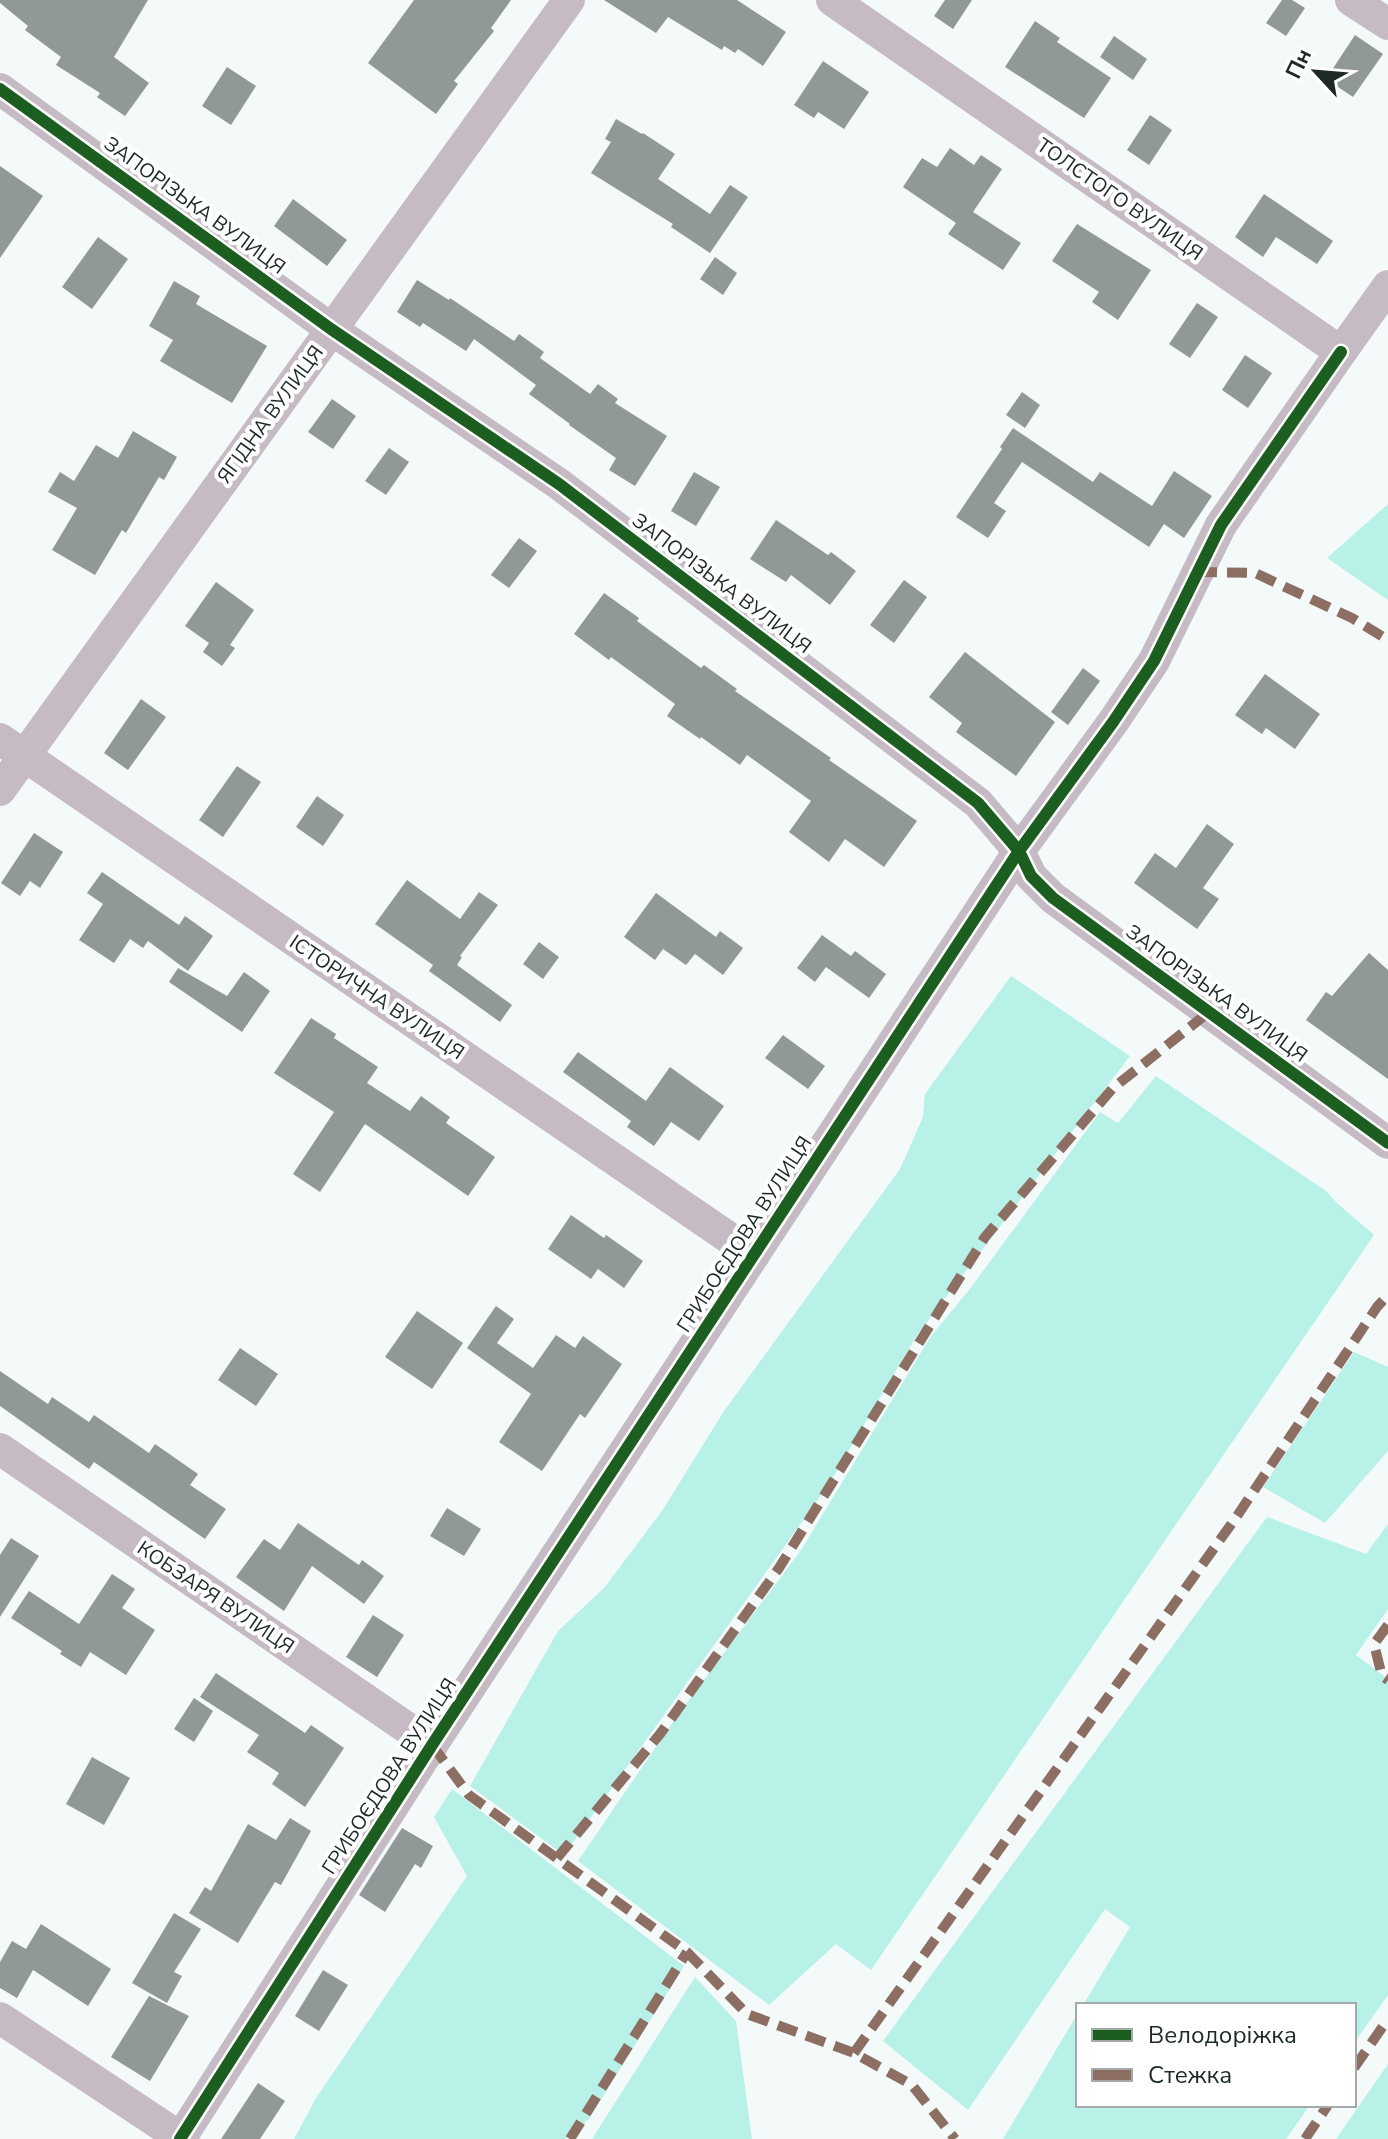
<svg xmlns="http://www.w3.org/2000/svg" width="1388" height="2139" font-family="'Nunito Sans',sans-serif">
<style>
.green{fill:#b8f1e8}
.building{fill:#909998}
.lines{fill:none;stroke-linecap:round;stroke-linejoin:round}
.minor{stroke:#c6bbc4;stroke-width:32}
.quiet{stroke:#8d6e63;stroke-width:10;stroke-dasharray:20 10;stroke-linecap:butt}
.cycleway-casing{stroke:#fff;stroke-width:17}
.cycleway{stroke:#1b5e20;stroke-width:12}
.labels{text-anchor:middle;stroke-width:8;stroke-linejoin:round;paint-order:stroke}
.street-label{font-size:20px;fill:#1c2927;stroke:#fff}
</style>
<rect width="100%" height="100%" fill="#f4fafa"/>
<g class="green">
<path d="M1388 504V600L1327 558Z"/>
<path d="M1011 976 1130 1056 917 1335 829 1484 564 1855 470 1786 558 1631 604 1588 662 1511 724 1411 900 1169 923 1117 925 1094Z"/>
<path d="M1156 1076 1326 1191C1339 1207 1358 1220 1374 1235L871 1970 836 1944 769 2005 578 1861 677 1716 801 1550 931 1336 969 1290 1100 1112 1118 1123Z"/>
<path d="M1354 1352 1388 1367V1451L1325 1523 1263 1487Z"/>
<path d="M1267 1517 1366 1554 1388 1524V1609L1356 1655 1388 1679V1995L1354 2043V2005H1083L1130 1927 1105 1909 968 2110 883 2041Z"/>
<path d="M452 1789 684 1966 589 2119 565 2139H294L316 2098 467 1876 434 1817Z"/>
<path d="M695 1977 736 2021 752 2139H592Z"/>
<path d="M1078 2013V2105H1310L1286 2139H1003Z"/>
<path d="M1388 2064V2139H1336Z"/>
</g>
<g class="building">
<path d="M0 0H148L114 57 149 83 125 116 97 97 100 93 56 65 61 57 25 30 28 26 0 3Z"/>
<path d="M414 0H511L491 28 494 31 454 81 458 84 436 114 368 63Z"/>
<path d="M604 0H737L786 32 763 66 738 49 735 53 724 46 722 50 668 17 656 33Z"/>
<path d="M945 0H972L953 29 934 16Z"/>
<path d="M1282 0H1292L1305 8 1286 36 1266 23Z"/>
<path d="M1035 21 1060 38 1057 42 1111 78 1084 118 1005 67Z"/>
<path d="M1355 35 1383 54 1353 97 1326 79Z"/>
<path d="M1114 36 1147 59 1133 80 1100 57Z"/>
<path d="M823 61 869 92 844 129 818 112 814 118 794 105Z"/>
<path d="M227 67 256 86 231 125 202 106Z"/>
<path d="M1150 115 1172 130 1149 165 1127 150Z"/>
<path d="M616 119 642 134 643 133 675 154 658 179 710 214 730 185 748 197 710 253 671 227 673 224 591 173 611 142 605 139Z"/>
<path d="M950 148 974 165 981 155 1002 169 973 212 1021 243 1003 270 948 234 956 223 903 187 922 158 937 167Z"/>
<path d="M0 166 43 196 0 258Z"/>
<path d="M1264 194 1333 241 1317 264 1276 237 1263 257 1235 237Z"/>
<path d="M293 199 347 240 327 266 274 226Z"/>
<path d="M1077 224 1151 270 1118 320 1092 302 1099 292 1052 261Z"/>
<path d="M98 237 128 259 92 309 62 287Z"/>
<path d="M715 257 737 273 723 295 700 279Z"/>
<path d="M417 280 449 300 450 298 514 341 519 334 544 352 540 358 590 394 598 384 618 399 615 403 667 436 635 486 609 470 616 458 569 425 570 424 529 394 536 385 474 339 466 351 423 323 420 327 397 312Z"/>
<path d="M174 281 200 296 196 304 267 346 232 403 160 361 173 340 149 326Z"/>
<path d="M1197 303 1218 317 1190 358 1169 344Z"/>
<path d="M1245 355 1272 373 1248 408 1222 390Z"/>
<path d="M1022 392 1040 405 1025 428 1006 415Z"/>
<path d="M332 399 356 416 333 449 308 432Z"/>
<path d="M1013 428 1093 482 1100 472 1152 506 1174 471 1212 496 1184 538 1164 524 1149 547 1022 462 994 503 1006 511 988 538 956 517 1002 449 1000 447Z"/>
<path d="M133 431 177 457 164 480 159 477 126 533 122 530 95 575 52 550 77 508 48 492 60 472 74 481 96 445 118 458Z"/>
<path d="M389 448 409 462 386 495 365 481Z"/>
<path d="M694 472 720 487 696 526 671 511Z"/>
<path d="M776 520 828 555 831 552 856 571 830 605 791 575 786 582 750 559Z"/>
<path d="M519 538 537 551 509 588 491 575Z"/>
<path d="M904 580 927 597 894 643 870 625Z"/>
<path d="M216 582 254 610 230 645 235 648 222 666 203 652 209 643 185 626Z"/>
<path d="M604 593 639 618 637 621 701 668 704 665 737 689 735 691 831 758 829 760 917 821 884 867 845 839 829 862 789 832 811 801 747 755 740 765 701 737 700 739 667 716 675 704 611 657 609 660 574 634Z"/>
<path d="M965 652 1055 722 1016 776 956 732 962 723 929 697Z"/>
<path d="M1083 668 1100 681 1068 725 1051 712Z"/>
<path d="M1265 674 1320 714 1295 749 1266 728 1262 734 1235 715Z"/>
<path d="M141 699 166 717 128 770 104 753Z"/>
<path d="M237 766 261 782 223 837 199 820Z"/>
<path d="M317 796 344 815 323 846 296 827Z"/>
<path d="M1207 824 1234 844 1203 888 1219 899 1197 929 1134 883 1155 853 1176 868Z"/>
<path d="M34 833 63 852 40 888 30 881 20 896 1 883Z"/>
<path d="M102 872 179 925 185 916 213 936 188 971 148 941 143 948 130 939 114 963 79 940 103 904 87 893Z"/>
<path d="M407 880 460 919 479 892 498 905 460 956 462 957 457 965 512 1005 500 1022 429 971 433 965 375 924Z"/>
<path d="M656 893 716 937 720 931 743 948 723 975 695 954 686 965 663 949 655 960 624 937Z"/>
<path d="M822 935 851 956 855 951 886 974 869 998 826 967 815 982 797 968Z"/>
<path d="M539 942 559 957 543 979 523 964Z"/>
<path d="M1369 953 1388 970V1079L1306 1020 1326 992 1332 996Z"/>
<path d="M178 968 227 996 244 972 270 991 242 1032 169 982Z"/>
<path d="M311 1018 336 1034 334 1038 378 1067 367 1083 410 1111 421 1096 450 1117 446 1123 495 1157 468 1196 365 1124 320 1192 293 1174 334 1112 274 1073Z"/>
<path d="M783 1035 825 1066 808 1089 765 1058Z"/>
<path d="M578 1052 646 1101 670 1067 724 1106 699 1141 671 1122 654 1146 627 1127 631 1121 563 1072Z"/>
<path d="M571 1215 604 1238 606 1235 643 1261 624 1288 598 1269 591 1279 548 1249Z"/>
<path d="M496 1306 514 1319 497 1343 533 1368 556 1335 575 1348 583 1336 622 1364 585 1418 580 1414 542 1471 499 1442 531 1394 467 1348Z"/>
<path d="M417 1311 463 1343 432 1389 385 1357Z"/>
<path d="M240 1348 278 1374 256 1406 218 1380Z"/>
<path d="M0 1371 48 1404 52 1397 89 1422 94 1415 149 1453 155 1444 198 1474 190 1485 226 1509 205 1539 94 1462 89 1469 0 1406Z"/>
<path d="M447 1508 481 1529 464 1556 430 1536Z"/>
<path d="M298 1523 359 1565 362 1560 384 1576 364 1604 312 1566 284 1611 236 1577 264 1539 280 1550Z"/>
<path d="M11 1538 39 1556 0 1617V1555Z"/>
<path d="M112 1574 135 1589 122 1608 155 1630 126 1675 90 1652 81 1667 60 1654 62 1651 11 1618 29 1591 79 1624Z"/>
<path d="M373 1615 404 1635 377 1677 346 1657Z"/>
<path d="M216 1673 305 1733 311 1725 344 1748 305 1807 272 1784 279 1773 247 1752 259 1735 200 1697Z"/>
<path d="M194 1698 213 1711 194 1742 174 1729Z"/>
<path d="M92 1757 130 1778 104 1825 66 1804Z"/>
<path d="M290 1818 311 1831 281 1885 275 1882 238 1943 189 1913 205 1887 211 1891 248 1824 276 1840Z"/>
<path d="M402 1828 433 1846 421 1868 415 1864 385 1912 359 1895Z"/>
<path d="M174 1913 201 1929 174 1972 182 1976 167 2003 132 1983Z"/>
<path d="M41 1924 111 1969 88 2006 33 1970 17 1998 0 1988V1962L12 1941 26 1949Z"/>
<path d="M323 1970 348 1985 319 2031 295 2016Z"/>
<path d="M149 1996 189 2016 150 2081 111 2057Z"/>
<path d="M258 2083 285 2101 260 2139H221Z"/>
</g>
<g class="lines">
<g class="minor">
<path d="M832 0 1341 352 1388 286"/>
<path d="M1351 0 1388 24"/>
<path d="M0 89 331 329 559 484 978 803 1019 851 1031 876 1053 898 1388 1143"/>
<path d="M0 739 754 1255"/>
<path d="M0 790 569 0"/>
<path d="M0 1449 432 1745"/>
<path d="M0 2018 181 2138"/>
<path d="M180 2139 432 1745 1019 851 1113 722 1154 661 1221 525 1341 352"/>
</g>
<g class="quiet">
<path d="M1197 572 1255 573 1352 618 1388 640"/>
<path d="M1388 1625 1374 1644 1382 1676 1388 1680"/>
<path d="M432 1745 469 1795 687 1952 747 2014 854 2053 912 2085 955 2139"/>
<path d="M557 1858 660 1734 779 1568 985 1237 1113 1088 1209 1012"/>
<path d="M854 2053 1237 1516 1377 1307 1388 1295"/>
<path d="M1354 2068 1388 2019"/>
<path d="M570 2139 687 1952"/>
<path d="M1305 2139 1328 2105"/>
</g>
<defs>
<g id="cycleway">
<path d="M0 89 331 329 559 484 978 803 1019 851 1031 876 1053 898 1388 1143"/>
<path d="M180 2139 432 1745 1019 851 1113 722 1154 661 1221 525 1341 352"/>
</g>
</defs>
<use href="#cycleway" class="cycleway-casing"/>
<use href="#cycleway" class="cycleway"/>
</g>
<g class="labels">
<g class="street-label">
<text transform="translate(1120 199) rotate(35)" y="7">ТОЛСТОГО ВУЛИЦЯ</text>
<text transform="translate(195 205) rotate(36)" y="7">ЗАПОРІЗЬКА ВУЛИЦЯ</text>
<text transform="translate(270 414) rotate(-54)" y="7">ЯГІДНА ВУЛИЦЯ</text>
<text transform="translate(722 583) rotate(37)" y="7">ЗАПОРІЗЬКА ВУЛИЦЯ</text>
<text transform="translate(1217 993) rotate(36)" y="7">ЗАПОРІЗЬКА ВУЛИЦЯ</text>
<text transform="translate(377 997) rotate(34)" y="7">ІСТОРИЧНА ВУЛИЦЯ</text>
<text transform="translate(744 1234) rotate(-57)" y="7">ГРИБОЄДОВА ВУЛИЦЯ</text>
<text transform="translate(216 1597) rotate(34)" y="7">КОБЗАРЯ ВУЛИЦЯ</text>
<text transform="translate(389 1776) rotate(-57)" y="7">ГРИБОЄДОВА ВУЛИЦЯ</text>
</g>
</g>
<rect x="1076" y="2003" width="280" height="104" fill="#ffffff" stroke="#a4a9a9" stroke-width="2"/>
<rect x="1092" y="2029" width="40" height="12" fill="#1b5e20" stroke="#a4a9a9" stroke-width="2"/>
<text x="1148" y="2043" font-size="24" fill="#1c2927">Велодоріжка</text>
<rect x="1092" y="2069" width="40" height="12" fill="#8d6e63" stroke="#a4a9a9" stroke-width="2"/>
<text x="1148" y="2083" font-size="24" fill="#1c2927">Стежка</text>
<g transform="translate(1316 72) rotate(296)" stroke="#ffffff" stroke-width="6" paint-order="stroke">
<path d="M0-6L14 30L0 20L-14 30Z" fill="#1c2927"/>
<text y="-12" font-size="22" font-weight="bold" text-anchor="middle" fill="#1c2927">Пн</text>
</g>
</svg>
